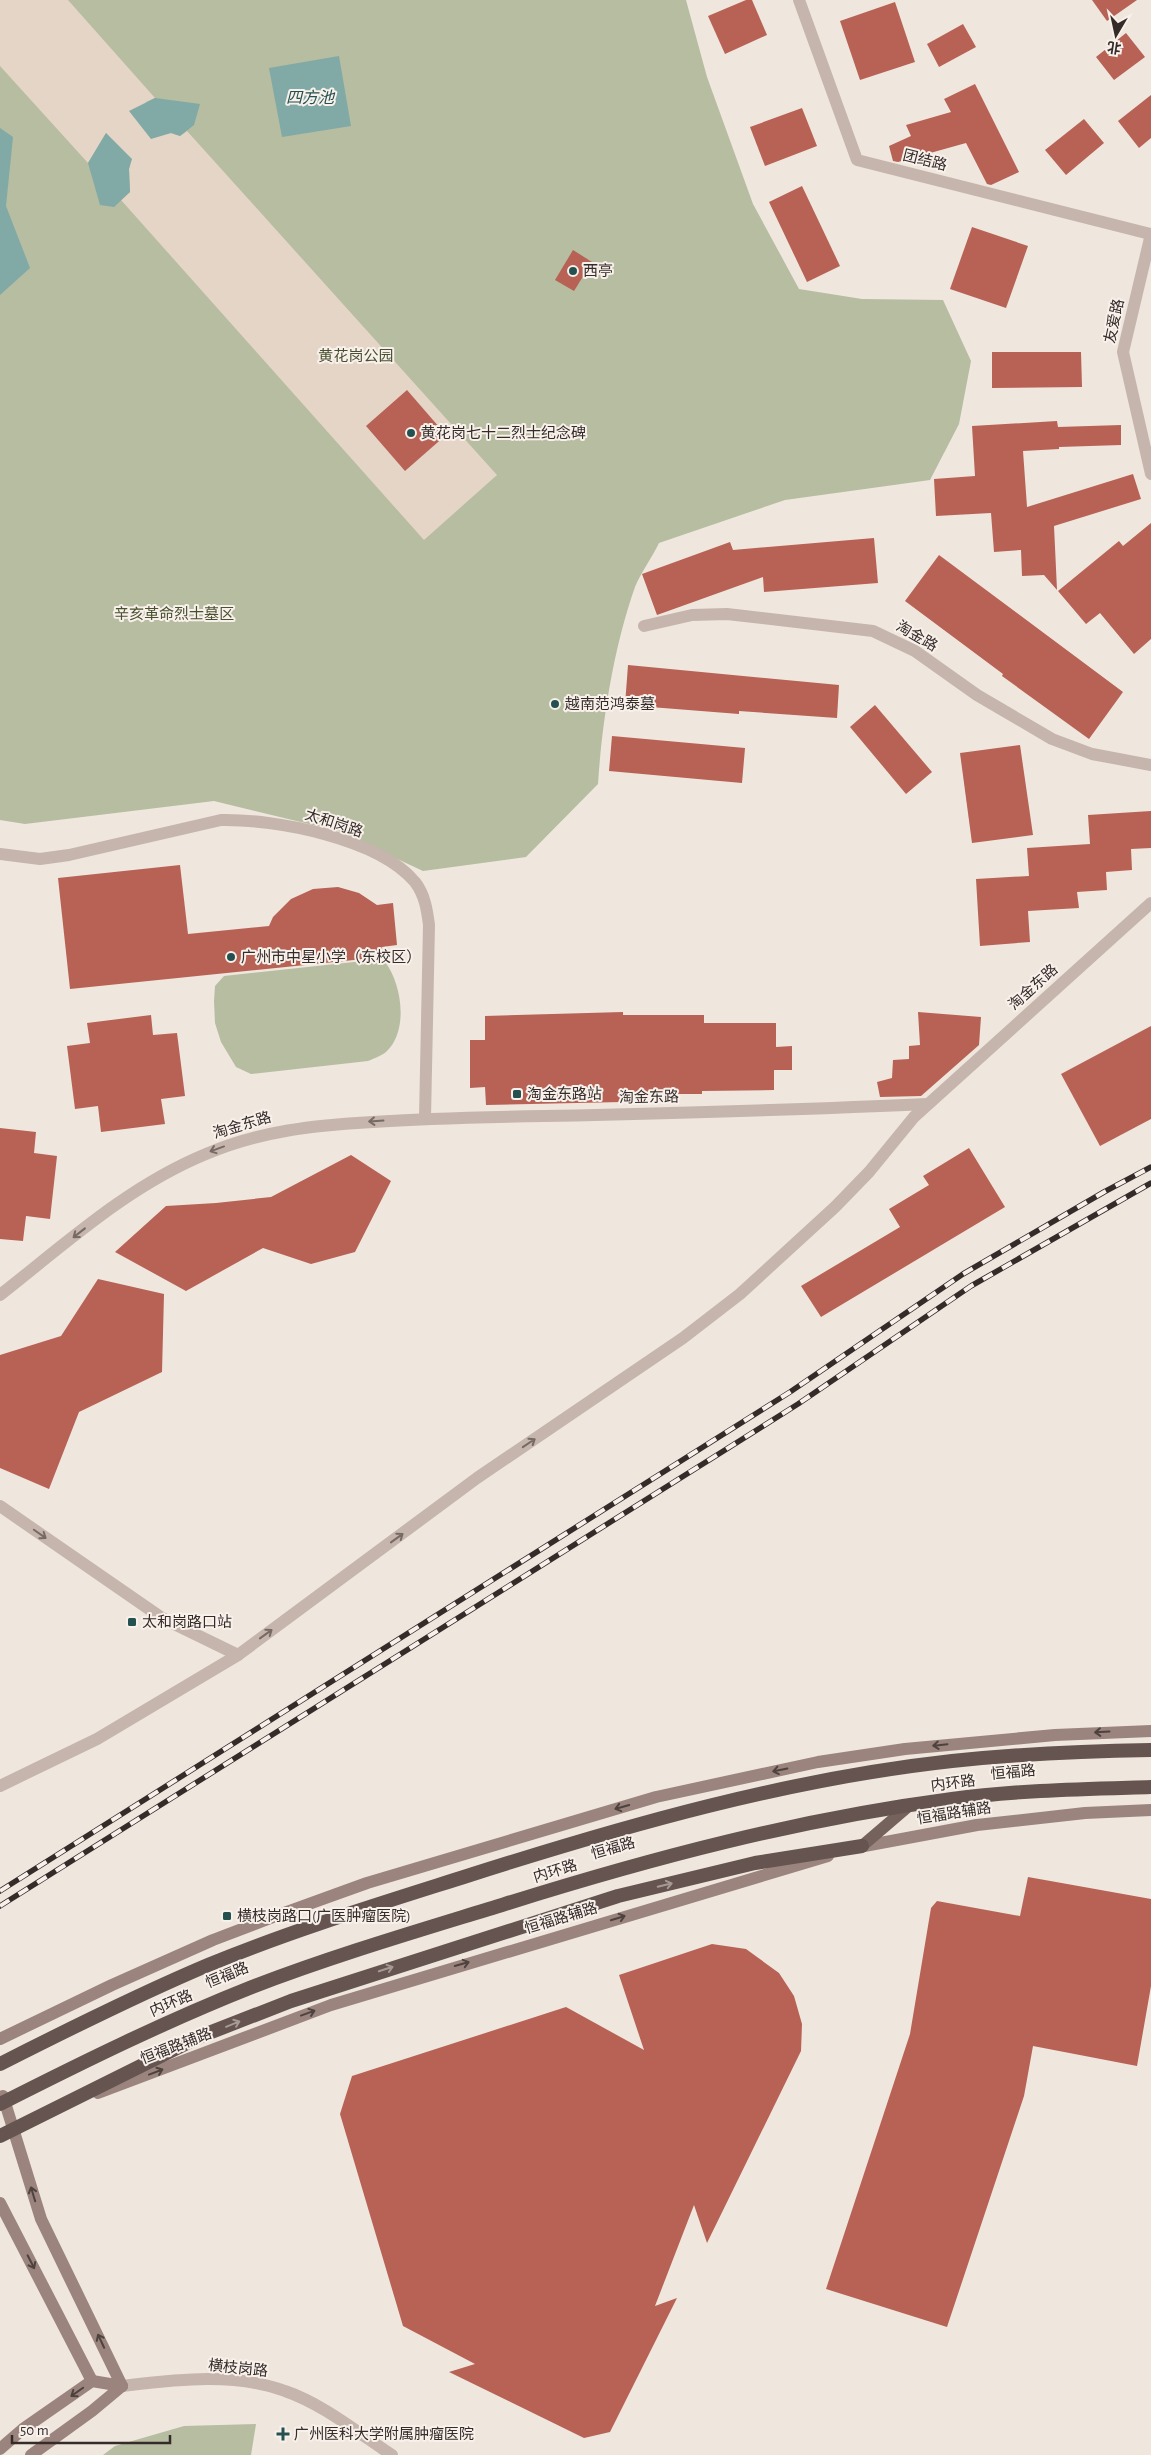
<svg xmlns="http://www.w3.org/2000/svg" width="1151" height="2455" font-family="'Alegreya Sans','Noto Sans SC',sans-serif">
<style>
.green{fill:#b6bda0}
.plaza{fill:#e5d5c7}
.water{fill:#81a9a6}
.building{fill:#b76255}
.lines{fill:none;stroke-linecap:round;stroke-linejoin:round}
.minor{stroke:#c6b5ac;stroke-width:12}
.tertiary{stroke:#c6b5ac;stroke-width:12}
.secondary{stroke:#9a847d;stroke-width:12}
.primary{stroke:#75625d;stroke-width:12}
.trunk{stroke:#655450;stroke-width:14}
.rail-casing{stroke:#352c2a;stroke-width:5.5}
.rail{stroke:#f8f0ea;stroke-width:4;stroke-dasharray:11;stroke-linecap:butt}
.oneway{stroke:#766a64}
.oneway2{stroke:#4e423f}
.oneway3{stroke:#a79a95}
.poi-dot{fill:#245150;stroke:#f8f0ea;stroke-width:2}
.labels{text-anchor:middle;stroke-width:4;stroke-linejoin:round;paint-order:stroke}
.street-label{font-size:15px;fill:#352c2a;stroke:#f8f0ea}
.poi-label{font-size:15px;fill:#352c2a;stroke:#f8f0ea;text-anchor:start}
.park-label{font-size:15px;fill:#485030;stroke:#f8f0ea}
.water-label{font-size:16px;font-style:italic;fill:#245150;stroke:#f8f0ea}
</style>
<rect width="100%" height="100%" fill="#efe6de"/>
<g class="green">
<path d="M0 0H686L707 77 753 204 799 289 862 299 943 300 971 361 959 424 930 480 785 500 659 543C652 558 641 572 635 587 614 646 602 721 598 784L526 857 423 871 338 831 214 801 25 824 0 820Z"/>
<path d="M373 960 385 962C402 984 409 1031 386 1052 381 1056 373 1059 368 1061L251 1074 236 1067 221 1042 215 1023 214 1001 215 986 224 976Z"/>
<path d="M256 2424 251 2455H103L115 2446 184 2426Z"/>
</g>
<path class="plaza" d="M0 0H68L155 98 146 102 160 135 171 133 180 136 187 131 497 475 424 540 121 200 130 192 129 169 131 159 106 133 88 163 0 66Z"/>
<g class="water">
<path d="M339 56 351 126 282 137 269 68Z"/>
<path d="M155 98 200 104 194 125 180 136 171 133 151 139 129 111Z"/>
<path d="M0 128 13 137 6 206 30 268 0 295Z"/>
<path d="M106 133 132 159 129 169 130 192 114 207 100 205 88 163Z"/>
</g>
<g class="building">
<path d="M746 0H752L767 35 725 54 708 16Z"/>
<path d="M1092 0H1137L1107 21Z"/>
<path d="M895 2 915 62 860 80 840 21Z"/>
<path d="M963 24 976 47 939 67 927 44Z"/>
<path d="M1126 33 1145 57 1114 80 1096 57Z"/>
<path d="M975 84 1019 172 991 185 987 184 966 143 898 162 893 161 889 146 911 136 906 125 951 112 944 99Z"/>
<path d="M1151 95V138L1139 148 1118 121Z"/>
<path d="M802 108 817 146 765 166 750 127Z"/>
<path d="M1084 119 1104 143 1066 175 1045 150Z"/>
<path d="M802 186 840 266 807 282 769 202Z"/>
<path d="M972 227 1028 246 1006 308 950 289Z"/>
<path d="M573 250 592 262 574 291 555 280Z"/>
<path d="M992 352H1081L1082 387 992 388Z"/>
<path d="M407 390 446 435 405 471 366 426Z"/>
<path d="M1057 421 1058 427 1121 425V445L1059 447V449L1023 451 1027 507 1133 474 1141 499 1054 526 1057 590 1044 575 1022 576 1021 550 994 552 991 513 936 516 934 479 975 476 972 426Z"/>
<path d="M1151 523V639L1134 654 1100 613 1086 624 1058 591 1119 541 1123 546Z"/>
<path d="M874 538 878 583 764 592 763 577 657 615 642 574 730 542 733 550Z"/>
<path d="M939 555 1123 692 1089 739 1002 676 1003 674 905 601Z"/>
<path d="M628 665 839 685 837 718 739 711V714L625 705Z"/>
<path d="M875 705 932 772 906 794 850 727Z"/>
<path d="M612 736 745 748 742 783 609 771Z"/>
<path d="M1020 745 1033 835 972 843 960 753Z"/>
<path d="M1151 811V848L1131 849 1132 870 1106 872 1107 890 1077 892 1079 908 1028 911 1030 942 980 946 976 879 1029 876 1027 848 1090 844 1088 815Z"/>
<path d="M180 865 188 934 269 926 273 917 291 899 313 889 338 887 359 893 377 905 393 903 397 945 382 947 383 957 70 989 58 878Z"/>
<path d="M623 1012V1015H704V1023H776V1047L792 1046V1070H774V1090L702 1091V1094H621L622 1102 486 1105 485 1087 470 1088V1040H485V1016Z"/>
<path d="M918 1012 981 1017 979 1045 921 1096 880 1097 877 1082 892 1078 893 1060 909 1059V1046L920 1045Z"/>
<path d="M151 1015 153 1035 177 1033 185 1096 161 1099 165 1124 101 1132 98 1106 75 1109 67 1046 90 1043 87 1023Z"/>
<path d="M1151 1026V1119L1100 1146 1061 1074Z"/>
<path d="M0 1128 36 1132 34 1153 57 1156 50 1219 26 1216 23 1241 0 1239Z"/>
<path d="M969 1148 1005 1207 821 1317 801 1286 900 1227 889 1209 929 1185 923 1176Z"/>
<path d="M351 1155 391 1181 355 1252 311 1264 263 1248 186 1291 115 1252 166 1206 216 1203 271 1197Z"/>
<path d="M98 1279 164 1294 162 1372 79 1412 49 1489 0 1468V1355L61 1336Z"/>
<path d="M1028 1877 1151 1899V1986L1137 2066 1033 2046 1024 2096 947 2327 826 2289 910 2034 931 1908 937 1901 1020 1916Z"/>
<path d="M712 1944 746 1949 779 1973 794 1996 802 2024 801 2051 707 2243 694 2205 655 2306 677 2298 610 2432 584 2438 449 2372 475 2364 403 2326 340 2114 352 2076 566 2007 644 2050 619 1975Z"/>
</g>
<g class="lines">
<g class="minor">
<path d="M799 0 857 160 1150 234"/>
<path d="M1151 234 1123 352 1151 474"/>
<path d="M644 626 692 615 727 614 873 631 915 651 977 695 1052 739 1092 754 1151 765"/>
<path d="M0 854 40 859 69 855 221 820C276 819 378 838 415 882 425 895 427 910 429 925L425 1118"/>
<path d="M0 1295C65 1244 128 1186 206 1154 260 1131 315 1125 373 1122 430 1118 488 1117 545 1116 673 1113 800 1110 928 1104"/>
<path d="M0 1506 162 1618 238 1655 477 1478 683 1338 740 1294 835 1207 869 1172 914 1117 1151 903"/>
<path d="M0 1786 97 1739 238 1655"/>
</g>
<path class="tertiary" d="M122 2386C174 2380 234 2372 285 2391 323 2404 358 2433 392 2455"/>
<g class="secondary">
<path d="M859 1847 977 1825 1085 1813 1151 1810"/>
<path d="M0 2039 112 1985 213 1940 281 1914 367 1883 656 1797 818 1762 905 1749 1055 1735 1151 1731"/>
<path d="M98 2093 331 2005 828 1856"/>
<path d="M3 2096 41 2219 122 2386"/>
<path d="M0 2203 92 2381"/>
<path d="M0 2449 23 2429 92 2381 122 2386"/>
<path d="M31 2455 92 2411 122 2386"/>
</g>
<path class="primary" d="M862 1846 911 1804"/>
<g class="trunk">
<path d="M0 2064C69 2029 137 1995 208 1965 293 1930 382 1903 470 1875 627 1825 788 1779 952 1761 1018 1754 1084 1751 1151 1750"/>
<path d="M0 2104C83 2062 166 2021 252 1987 335 1955 421 1930 505 1904 652 1858 799 1819 952 1799 1018 1790 1085 1789 1151 1787"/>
<path d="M0 2136 201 2036 291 2001 618 1896 755 1863 862 1846"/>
</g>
<defs>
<g id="rail">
<path d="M0 1891 790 1392 963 1274 1104 1192 1151 1167"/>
<path d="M0 1906 798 1404 971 1286 1151 1183"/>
</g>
</defs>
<use href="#rail" class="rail-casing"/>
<use href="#rail" class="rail"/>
</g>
<defs><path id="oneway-shaft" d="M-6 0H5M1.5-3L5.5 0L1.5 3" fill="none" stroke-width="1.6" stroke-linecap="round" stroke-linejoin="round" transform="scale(1.25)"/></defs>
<g class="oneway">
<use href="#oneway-shaft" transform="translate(376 1121) rotate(176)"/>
<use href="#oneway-shaft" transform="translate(217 1149) rotate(160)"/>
<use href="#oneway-shaft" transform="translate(79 1233) rotate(142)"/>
<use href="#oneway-shaft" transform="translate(529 1443) rotate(-34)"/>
<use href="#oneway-shaft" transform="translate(40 1534) rotate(35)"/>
<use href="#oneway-shaft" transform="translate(397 1538) rotate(-36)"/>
<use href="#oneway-shaft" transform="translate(266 1634) rotate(-36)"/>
</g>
<g class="oneway2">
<use href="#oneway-shaft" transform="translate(1102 1732) rotate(177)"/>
<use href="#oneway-shaft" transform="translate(940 1745) rotate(174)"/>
<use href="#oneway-shaft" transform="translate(780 1770) rotate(169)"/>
<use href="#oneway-shaft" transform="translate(622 1807) rotate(164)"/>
<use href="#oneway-shaft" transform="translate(618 1918) rotate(-17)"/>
<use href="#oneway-shaft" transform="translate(462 1964) rotate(-16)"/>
<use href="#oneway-shaft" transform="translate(308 2013) rotate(-20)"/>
<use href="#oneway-shaft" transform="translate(156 2072) rotate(-21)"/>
<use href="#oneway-shaft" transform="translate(33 2194) rotate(-107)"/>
<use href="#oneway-shaft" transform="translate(31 2262) rotate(63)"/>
<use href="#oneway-shaft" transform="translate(101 2341) rotate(-115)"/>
<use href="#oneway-shaft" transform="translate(77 2392) rotate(145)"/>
</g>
<g class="oneway3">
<use href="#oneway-shaft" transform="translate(665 1885) rotate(-14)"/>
<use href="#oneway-shaft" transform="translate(386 1969) rotate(-18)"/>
<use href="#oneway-shaft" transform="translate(233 2024) rotate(-22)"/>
</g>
<g class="poi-dot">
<circle cx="573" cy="271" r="5"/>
<circle cx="411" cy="433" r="5"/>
<circle cx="555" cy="704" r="5"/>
<circle cx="231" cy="957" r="5"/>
<rect x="512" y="1089" width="10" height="10" rx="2.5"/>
<rect x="127" y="1617" width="10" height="10" rx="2.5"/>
<rect x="222" y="1911" width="10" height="10" rx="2.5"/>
<path d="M280.5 2426.5h5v5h5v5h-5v5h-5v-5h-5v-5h5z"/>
</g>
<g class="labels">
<g class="street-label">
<text transform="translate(925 160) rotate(14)" y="5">团结路</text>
<text transform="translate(1114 321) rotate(-78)" y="5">友爱路</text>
<text transform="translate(917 636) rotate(30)" y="5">淘金路</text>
<text transform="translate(334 823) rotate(18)" y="5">太和岗路</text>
<text transform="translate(1033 987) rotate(-42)" y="5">淘金东路</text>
<text transform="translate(649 1097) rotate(-1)" y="5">淘金东路</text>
<text transform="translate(242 1125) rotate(-17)" y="5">淘金东路</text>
<text transform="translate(1013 1772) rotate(-5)" y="5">恒福路</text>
<text transform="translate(953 1783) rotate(-7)" y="5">内环路</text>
<text transform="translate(954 1813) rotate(-9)" y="5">恒福路辅路</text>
<text transform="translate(613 1848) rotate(-16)" y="5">恒福路</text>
<text transform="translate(555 1871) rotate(-17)" y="5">内环路</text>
<text transform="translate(561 1918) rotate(-17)" y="5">恒福路辅路</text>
<text transform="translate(227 1975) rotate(-22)" y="5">恒福路</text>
<text transform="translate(171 2003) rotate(-23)" y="5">内环路</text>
<text transform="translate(176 2046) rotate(-21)" y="5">恒福路辅路</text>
<text transform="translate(238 2368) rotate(6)" y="5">横枝岗路</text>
</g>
<g class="poi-label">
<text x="583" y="276">西亭</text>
<text x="421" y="438">黄花岗七十二烈士纪念碑</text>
<text x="565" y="709">越南范鸿泰墓</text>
<text x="241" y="962">广州市中星小学（东校区）</text>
<text x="527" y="1099">淘金东路站</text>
<text x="142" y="1627">太和岗路口站</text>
<text x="237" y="1921">横枝岗路口(广医肿瘤医院)</text>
<text x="294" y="2439">广州医科大学附属肿瘤医院</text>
</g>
<g class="park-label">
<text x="356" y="361">黄花岗公园</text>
<text x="174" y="619">辛亥革命烈士墓区</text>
</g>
<g class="water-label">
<text x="310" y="103">四方池</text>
</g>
</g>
<g transform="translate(1116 35) rotate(189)" stroke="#f8f0ea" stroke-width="4" paint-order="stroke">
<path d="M0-4L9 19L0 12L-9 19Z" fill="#352c2a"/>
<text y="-8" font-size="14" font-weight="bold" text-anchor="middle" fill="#352c2a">北</text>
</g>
<path d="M12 2435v8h158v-8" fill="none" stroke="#352c2a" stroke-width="2.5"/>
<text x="20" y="2435" font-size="15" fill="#352c2a" stroke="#f8f0ea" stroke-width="4" paint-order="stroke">50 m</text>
</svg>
